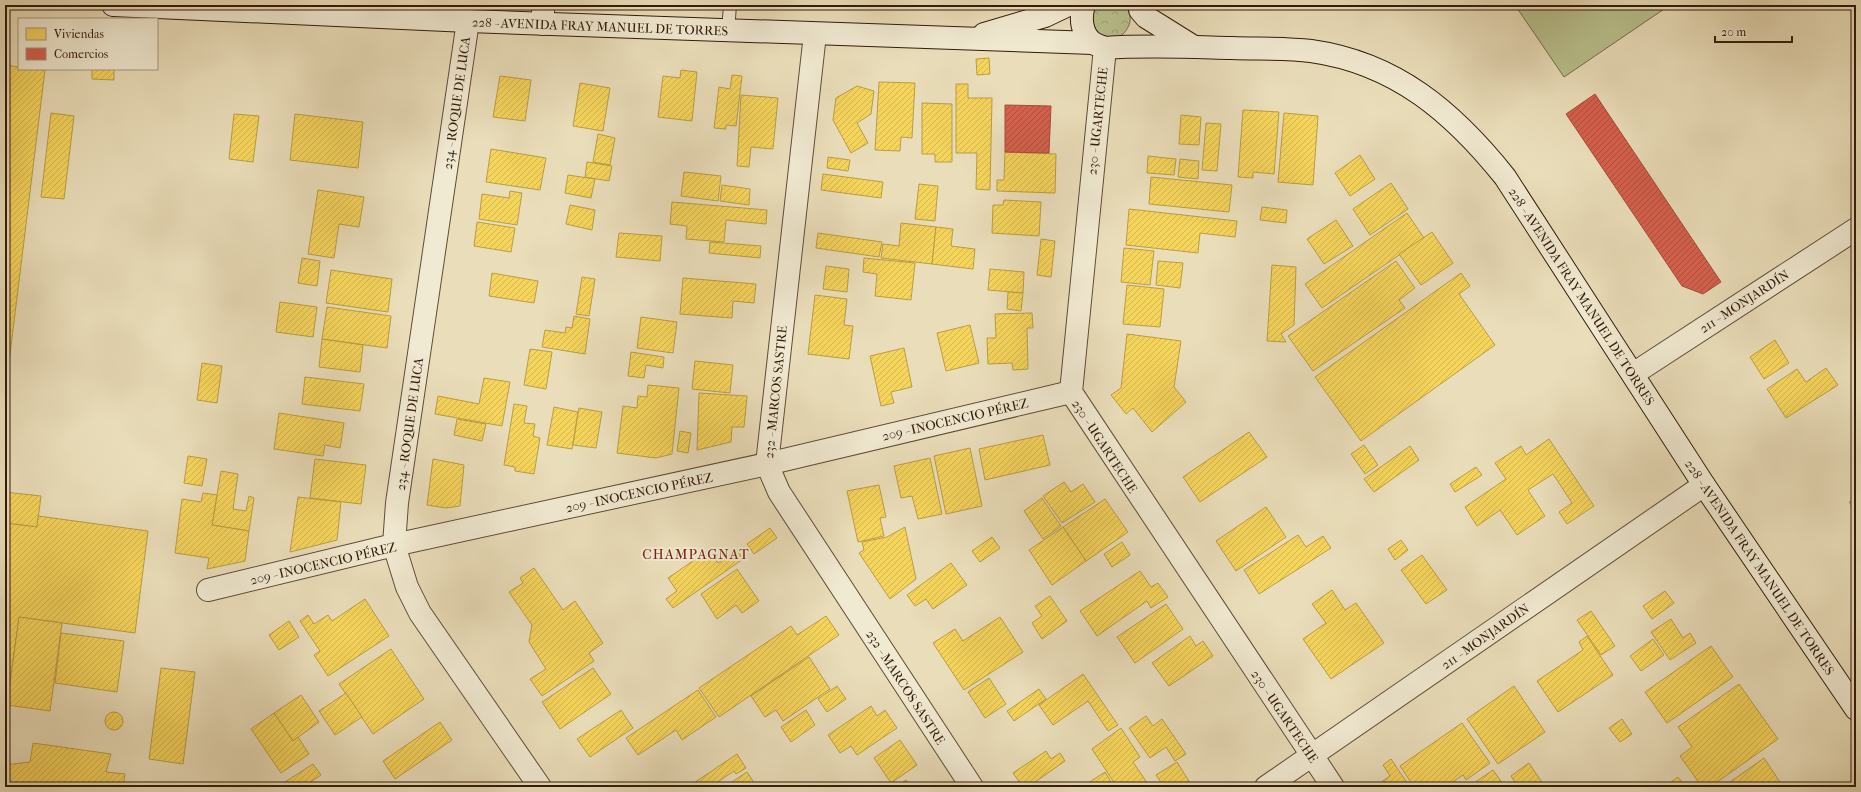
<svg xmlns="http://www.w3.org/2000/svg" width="1861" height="792" font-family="'IM FELL French Canon',serif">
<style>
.park{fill:url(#park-crowns);stroke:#766e4c}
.garden{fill:#b9c18e;stroke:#766e4c}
.homes{fill:url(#homes-hatch);stroke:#bb9d43}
.shops{fill:url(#shops-hatch);stroke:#a54b39}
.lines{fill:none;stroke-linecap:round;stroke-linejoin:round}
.service-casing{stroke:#604c36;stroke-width:14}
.minor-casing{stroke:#604c36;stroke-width:24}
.secondary-casing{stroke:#321b0a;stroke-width:24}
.service{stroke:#f1ead2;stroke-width:12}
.minor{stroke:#f1ead2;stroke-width:22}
.secondary{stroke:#f1ead2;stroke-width:22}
.labels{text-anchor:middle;stroke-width:4;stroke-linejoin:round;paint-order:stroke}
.street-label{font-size:13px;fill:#321b0a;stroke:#f1ead2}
.neighbourhood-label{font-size:14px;letter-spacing:1px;fill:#7a1f14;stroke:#f1ead2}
</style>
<defs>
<pattern id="park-crowns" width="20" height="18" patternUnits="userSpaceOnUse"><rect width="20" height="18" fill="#b9c18e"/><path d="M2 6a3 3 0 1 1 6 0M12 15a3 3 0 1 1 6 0" fill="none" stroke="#a0a579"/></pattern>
<pattern id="homes-hatch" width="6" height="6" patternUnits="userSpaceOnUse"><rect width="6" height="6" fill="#f6d55c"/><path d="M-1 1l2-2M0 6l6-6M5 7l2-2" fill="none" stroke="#d3b64f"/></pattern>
<pattern id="shops-hatch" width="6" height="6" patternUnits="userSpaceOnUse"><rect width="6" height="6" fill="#d6604d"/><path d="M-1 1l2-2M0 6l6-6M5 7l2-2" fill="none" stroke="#ae4e3e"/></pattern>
</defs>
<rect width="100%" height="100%" fill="#eadeba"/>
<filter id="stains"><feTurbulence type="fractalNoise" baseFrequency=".005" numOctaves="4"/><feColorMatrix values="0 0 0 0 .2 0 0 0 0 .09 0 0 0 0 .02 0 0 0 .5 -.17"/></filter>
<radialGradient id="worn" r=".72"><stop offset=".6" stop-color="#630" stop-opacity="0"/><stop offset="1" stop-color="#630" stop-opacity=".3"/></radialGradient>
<path class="park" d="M1096 5H1125C1129 11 1132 18 1129 25 1118 53 1078 33 1096 5Z"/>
<path class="garden" d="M1515 5H1670L1564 77Z"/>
<g class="homes">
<path d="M989 58 990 74 977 75 976 59Z"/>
<path d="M5 65 19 67V69L45 70 5 395Z"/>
<path d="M92 69H114V80L92 79Z"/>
<path d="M681 70 697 72 692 121 658 117 663 76 680 78Z"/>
<path d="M732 75 742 76 736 126 726 125V129L714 128 719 87 730 89Z"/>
<path d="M500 76 531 80 525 121 493 117Z"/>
<path d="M879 82 915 83 912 138 901 137 900 151 875 150Z"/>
<path d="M580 83 610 88 603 131 573 126Z"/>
<path d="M956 84H968V98H992L990 190 976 189 977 153H956Z"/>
<path d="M857 86 874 91 871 114 857 123 868 143 851 153 833 120 836 98Z"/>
<path d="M741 95 778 98 773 149 751 147 749 167 737 166Z"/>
<path d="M922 103 952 104V162H935V154H922Z"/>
<path d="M1243 110 1279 112 1274 174 1253 172V178L1238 177Z"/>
<path d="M51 113 74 116 64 199 41 197Z"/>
<path d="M1284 113 1318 116 1313 185 1278 182Z"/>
<path d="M234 114 259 116 253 162 229 159Z"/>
<path d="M295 114 363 122 358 168 290 160Z"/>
<path d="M1181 115 1201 117 1199 145 1179 144Z"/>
<path d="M1206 123 1221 124 1217 171 1202 170Z"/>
<path d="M598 134 615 138 610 165 593 162Z"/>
<path d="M491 149 546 158 540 190 486 182Z"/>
<path d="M1005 152 1056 154 1055 193 997 191V180H1004Z"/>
<path d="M1360 155 1375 179 1350 196 1335 173Z"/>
<path d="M1148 156 1176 159 1174 175 1147 173Z"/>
<path d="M828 157 850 160 848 171 827 168Z"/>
<path d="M1180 159 1199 161 1198 179 1178 177Z"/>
<path d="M587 162 612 166 609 181 585 177Z"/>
<path d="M684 172 721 176 718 201 681 196Z"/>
<path d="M823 174 883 182 881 198 821 190Z"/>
<path d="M568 175 595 179 591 198 565 193Z"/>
<path d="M1151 177 1232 185 1229 212 1149 204Z"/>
<path d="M1391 183 1408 209 1370 235 1353 209Z"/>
<path d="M919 184 938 186 935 221 915 219Z"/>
<path d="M722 185 750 189 749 205 720 201Z"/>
<path d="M318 190 364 197 359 227 339 224 334 258 308 254Z"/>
<path d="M510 191 522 193 517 225 479 219 482 194 509 198Z"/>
<path d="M1004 200 1041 202 1039 236 992 233 993 205H1003Z"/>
<path d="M672 202 767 210 766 224 726 220 724 242 686 239 687 226 670 224Z"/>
<path d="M570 205 595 210 592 230 566 224Z"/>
<path d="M1262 207 1287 210 1286 223 1260 220Z"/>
<path d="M1129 209 1237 221 1235 237 1200 233 1198 253 1126 245Z"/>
<path d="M1407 213 1424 238 1322 308 1305 284Z"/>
<path d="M1336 220 1353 246 1324 264 1307 239Z"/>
<path d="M477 222 515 228 511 252 474 246Z"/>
<path d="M901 223 936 227 932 264 881 258 883 244 899 246Z"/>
<path d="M936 227 953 229 951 246 975 249 973 269 932 264Z"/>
<path d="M1432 232 1453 263 1421 285 1399 254Z"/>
<path d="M619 233 662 236 660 261 616 257Z"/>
<path d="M818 233 882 242 879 257 816 248Z"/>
<path d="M1041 239 1055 241 1051 277 1037 275Z"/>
<path d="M710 242 761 246 760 258 709 253Z"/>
<path d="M1124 248 1154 251 1150 285 1121 282Z"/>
<path d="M302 258 320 261 317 286 298 283Z"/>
<path d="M864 258 915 263 911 300 875 296 877 274 863 272Z"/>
<path d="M1158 261 1183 263 1180 288 1156 285Z"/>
<path d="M1396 261 1415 288 1399 300 1405 308 1313 371 1288 336Z"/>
<path d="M1272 265 1296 267 1294 325 1281 334 1286 342 1267 341Z"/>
<path d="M826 266 849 269 847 292 823 289Z"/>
<path d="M990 269 1024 272 1023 293 988 290Z"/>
<path d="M331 270 392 279 388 312 326 303Z"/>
<path d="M492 273 538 281 534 303 489 296Z"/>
<path d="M1461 273 1470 286 1459 294 1495 345 1361 441 1315 377Z"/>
<path d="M582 277 595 279 589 316 576 314Z"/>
<path d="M683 278 756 284 754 303 733 301 732 318 680 314Z"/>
<path d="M1127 285 1164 289 1160 327 1123 324Z"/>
<path d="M1008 292 1023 293 1021 311 1007 309Z"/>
<path d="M815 295 847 299 844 325 853 326 849 359 808 354Z"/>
<path d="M280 302 317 307 313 337 276 332Z"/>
<path d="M327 307 391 316 387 348 322 339Z"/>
<path d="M1032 313 1033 328H1027L1028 369 1013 370 1012 363 988 364 987 338H996L995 314Z"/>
<path d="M574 316 590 319 585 354 542 347 545 330 565 333 566 327 572 328Z"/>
<path d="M641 317 677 322 673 353 637 348Z"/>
<path d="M970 325 979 363 946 371 937 333Z"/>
<path d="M1127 334 1181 341 1174 387 1186 402 1152 432 1133 408 1126 414 1111 395 1121 388Z"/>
<path d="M322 339 363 345 360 372 319 367Z"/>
<path d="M1775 340 1789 363 1764 379 1750 357Z"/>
<path d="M904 348 912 387 891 392 894 403 881 406 870 356Z"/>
<path d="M530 349 552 352 546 389 524 385Z"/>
<path d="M631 352 664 357 663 368 646 365 644 378 628 376Z"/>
<path d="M695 361 733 365 730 393 692 389Z"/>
<path d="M202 363 222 366 217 403 197 400Z"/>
<path d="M1826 368 1838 385 1786 418 1767 389 1797 369 1806 382Z"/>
<path d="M305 377 364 384 360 411 302 404Z"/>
<path d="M484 378 510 382 502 426 435 414 438 396 479 404Z"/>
<path d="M648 385 679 388 672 454 656 458 617 453 623 406 637 408 638 396 647 397Z"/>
<path d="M699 393 747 396 744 427H732L731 442 697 450Z"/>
<path d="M514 404 527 406 524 423 535 424 533 436 540 438 534 474 515 471V467L504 465Z"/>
<path d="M554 407 578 412 572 449 547 445Z"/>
<path d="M579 408 602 412 596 448 573 445Z"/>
<path d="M279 413 344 423 340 448 325 445 323 456 274 449Z"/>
<path d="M457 419 486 424 482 441 454 435Z"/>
<path d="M680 431 691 433 688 453 677 451Z"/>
<path d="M1249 432 1267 457 1200 502 1183 477Z"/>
<path d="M1043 435 1050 465 985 480 979 449Z"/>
<path d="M1549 439 1594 506 1567 524 1559 512 1572 503 1553 474 1528 490 1545 516 1517 535 1500 510 1477 526 1465 507 1506 479 1495 463 1521 446 1526 455Z"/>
<path d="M1364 445 1378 465 1365 474 1351 454Z"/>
<path d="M1410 446 1419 460 1374 492 1364 479Z"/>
<path d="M970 448 982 506 946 514 934 456Z"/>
<path d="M188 456 207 459 202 486 184 483Z"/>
<path d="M930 458 942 514 918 519 912 496 901 498 894 466Z"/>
<path d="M315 459 366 465 361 504 310 498Z"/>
<path d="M433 459 464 465 460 506 446 508 427 505Z"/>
<path d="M1476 467 1482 475 1455 492 1450 484Z"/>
<path d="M221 471 238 474 233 509 246 511 249 496 254 498 249 531 212 525Z"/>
<path d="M1064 482 1071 492 1083 484 1095 502 1062 523 1043 496Z"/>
<path d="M879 485 886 517 880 518 884 536 858 542 847 491Z"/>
<path d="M5 492 41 496 37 527 5 523Z"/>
<path d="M203 493 217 495 212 525 249 531 245 561 207 569 209 558 175 553 182 499 201 502Z"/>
<path d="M298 497 341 502 337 540 290 552Z"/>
<path d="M1856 497V512L1849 502Z"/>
<path d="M1042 498 1061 526 1043 539 1024 511Z"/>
<path d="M1105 499 1128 532 1086 561 1063 527Z"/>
<path d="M1266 507 1286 537 1236 571 1216 541Z"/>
<path d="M38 516 148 531 135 633 19 617 7 705H5V523L37 527Z"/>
<path d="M905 527 916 579 890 599 859 553 864 550 862 542 887 537Z"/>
<path d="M1063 527 1086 561 1052 585 1029 550Z"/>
<path d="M770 528 777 538 754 554 747 544Z"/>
<path d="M1298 535 1306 547 1323 536 1331 548 1259 594 1244 570Z"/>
<path d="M992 537 1000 548 980 562 972 551Z"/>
<path d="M1401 540 1408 550 1395 560 1388 549Z"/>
<path d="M1122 542 1130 555 1112 567 1104 554Z"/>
<path d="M709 550 718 563 737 550 743 559 673 608 666 599 677 591 668 578Z"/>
<path d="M1422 555 1447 590 1426 604 1401 570Z"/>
<path d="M951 563 967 585 933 609 926 599 915 606 907 595Z"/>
<path d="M534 568 563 610 575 601 603 643 589 653 594 661 542 696 530 679 546 669 529 642 532 625 509 592 523 583 520 578Z"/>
<path d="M737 569 759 601 742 613 736 605 717 619 701 594Z"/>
<path d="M1140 571 1151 587 1158 583 1168 597 1151 608 1147 601 1097 636 1080 611Z"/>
<path d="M1332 590 1345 610 1356 603 1384 643 1331 679 1303 639 1326 623 1312 604Z"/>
<path d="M1665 591 1674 603 1652 619 1643 606Z"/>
<path d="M1050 596 1067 621 1042 639 1032 623 1042 616 1035 606Z"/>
<path d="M365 599 389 636 328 676 314 655 320 651 300 621 308 615 314 624 328 615 332 621Z"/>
<path d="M1166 604 1183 629 1135 663 1117 637Z"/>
<path d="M1591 611 1615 646 1601 655 1577 620Z"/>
<path d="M826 616 839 635 719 717 699 688 791 626 797 635Z"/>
<path d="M19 617 62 623 50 711 7 705Z"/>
<path d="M1000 617 1023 652 964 690 933 643 955 629 963 641Z"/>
<path d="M1671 619 1683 638 1690 633 1696 643 1670 660 1651 632Z"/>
<path d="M289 621 299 637 279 650 269 635Z"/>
<path d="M61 633 124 641 117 692 55 683Z"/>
<path d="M1190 636 1196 646 1203 641 1213 656 1169 686 1152 663Z"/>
<path d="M1587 636 1613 675 1558 712 1537 681 1583 650 1579 642Z"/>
<path d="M1653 639 1664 655 1641 671 1630 656Z"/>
<path d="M1711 646 1733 677 1667 723 1645 692Z"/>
<path d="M391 649 424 699 373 734 339 684Z"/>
<path d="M809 657 830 689 783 721 776 710 765 717 751 696Z"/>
<path d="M161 668 195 672 183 764 149 759Z"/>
<path d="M593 668 611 694 560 729 542 702Z"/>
<path d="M1083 674 1118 725 1108 731 1088 701 1053 725 1039 705Z"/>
<path d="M989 678 1006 704 985 718 968 692Z"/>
<path d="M1739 684 1778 739 1710 787H1702L1680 756 1692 747 1678 727Z"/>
<path d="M837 686 846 699 827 712 818 699Z"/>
<path d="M1514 686 1545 732 1498 764 1467 719Z"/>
<path d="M1039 689 1046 699 1014 721 1007 711Z"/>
<path d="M698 690 716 717 682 740 676 730 638 755 626 738Z"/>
<path d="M346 693 362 717 335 735 319 711Z"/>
<path d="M301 695 319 722 293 741 274 713Z"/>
<path d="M871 706 877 716 885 710 897 728 857 755 851 746 840 753 828 735Z"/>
<path d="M621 710 633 728 590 757 577 739Z"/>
<path d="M806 710 815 725 791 742 781 727Z"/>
<circle cx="114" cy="721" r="9"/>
<path d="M274 713 293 741 298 737 309 754 281 773 251 729Z"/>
<path d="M1146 716 1153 726 1162 719 1186 754 1175 761 1166 747 1150 758 1129 728Z"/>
<path d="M1622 719 1632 734 1620 742 1609 728Z"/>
<path d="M440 722 452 740 395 779 383 761Z"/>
<path d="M1462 723 1490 763 1466 780 1463 775 1446 787H1414L1400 766Z"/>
<path d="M1121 728 1140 757 1133 762 1150 787H1117L1092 749Z"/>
<path d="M900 740 917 765 891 783 874 758Z"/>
<path d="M33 743 111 754 106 772 125 774 123 787H15V785L5 784V765L30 762Z"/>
<path d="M1046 751 1051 759 1060 753 1065 761 1028 787H1023L1013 773Z"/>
<path d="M737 754 746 768 736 774 734 771 710 787H688Z"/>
<path d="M1764 758 1780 782 1773 787H1723Z"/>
<path d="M1391 759 1410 787H1374L1390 776 1383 765Z"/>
<path d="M1177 762 1192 786 1191 787H1164L1156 775Z"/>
<path d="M1529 763 1545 787H1518L1511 776Z"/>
<path d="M313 764 321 775 303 787H289L285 782Z"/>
<path d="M1493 770 1505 787H1468Z"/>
<path d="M747 772 757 787H735L732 782Z"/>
<path d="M1105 772 1114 787H1082Z"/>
<path d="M1678 777 1685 786 1664 787Z"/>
<path d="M906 780 911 787H895Z"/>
</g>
<g class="shops">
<path d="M1595 94 1721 282 1703 294 1682 286 1566 114Z"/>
<path d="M1005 105 1051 106 1049 153 1005 152Z"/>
</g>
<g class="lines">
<defs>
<path id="service" d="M728 31 730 5"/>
<g id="minor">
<path d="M468 21 397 503 394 545 407 587 420 613 540 787"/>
<path d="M543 24V5"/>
<path d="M815 34 767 464 779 492 972 787"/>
<path d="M1105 48 1071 392 1333 787"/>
<path d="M1633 374 1856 229"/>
<path d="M208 590 394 545 767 464 1071 392"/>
<path d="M1266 787 1704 485"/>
</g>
<g id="secondary">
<path d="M113 5 468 21 1093 43"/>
<path d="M1084 5C1080 17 1081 34 1093 43 1096 45 1101 46 1105 48 1147 45 1190 47 1232 48 1258 49 1286 48 1311 51 1396 63 1453 112 1505 177L1704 485 1856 709"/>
<path d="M1140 10 1146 17 1194 47"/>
<path d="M984 34 1045 16 1068 5"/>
</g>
</defs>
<use href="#service" class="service-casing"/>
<use href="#minor" class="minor-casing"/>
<use href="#secondary" class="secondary-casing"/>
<use href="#service" class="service"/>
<use href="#minor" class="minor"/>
<use href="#secondary" class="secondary"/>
</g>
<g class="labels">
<g class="street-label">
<text transform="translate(600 26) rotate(2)" y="5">228 - AVENIDA FRAY MANUEL DE TORRES</text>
<text transform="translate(456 103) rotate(-82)" y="5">234 - ROQUE DE LUCA</text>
<text transform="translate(1097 121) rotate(-84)" y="5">230 - UGARTECHE</text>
<text transform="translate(1582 296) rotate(57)" y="5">228 - AVENIDA FRAY MANUEL DE TORRES</text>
<text transform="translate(1744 301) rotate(-33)" y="5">211 - MONJARDÍN</text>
<text transform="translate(775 392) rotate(-84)" y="5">232 - MARCOS SASTRE</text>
<text transform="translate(955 419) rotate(-13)" y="5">209 - INOCENCIO PÉREZ</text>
<text transform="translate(409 424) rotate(-82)" y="5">234 - ROQUE DE LUCA</text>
<text transform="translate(1105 446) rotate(57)" y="5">230 - UGARTECHE</text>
<text transform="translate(639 492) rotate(-12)" y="5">209 - INOCENCIO PÉREZ</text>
<text transform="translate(323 563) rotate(-13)" y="5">209 - INOCENCIO PÉREZ</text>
<text transform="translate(1760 567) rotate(56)" y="5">228 - AVENIDA FRAY MANUEL DE TORRES</text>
<text transform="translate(1485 636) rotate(-35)" y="5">211 - MONJARDÍN</text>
<text transform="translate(906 687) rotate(57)" y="5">232 - MARCOS SASTRE</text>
<text transform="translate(1285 716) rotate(56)" y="5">230 - UGARTECHE</text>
</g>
<g class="neighbourhood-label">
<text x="696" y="559">CHAMPAGNAT</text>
</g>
</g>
<rect width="1861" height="792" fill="none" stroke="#eadeba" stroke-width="20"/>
<rect x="6" y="6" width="1849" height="780" fill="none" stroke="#321b0a" stroke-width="2"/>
<rect x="10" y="10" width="1841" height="772" fill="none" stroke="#321b0a"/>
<rect x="18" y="18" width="140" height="52" fill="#f1ead2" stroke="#a59782"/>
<rect x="26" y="28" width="20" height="12" fill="#f6d55c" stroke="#a59782"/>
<text x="54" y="38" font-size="12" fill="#321b0a">Viviendas</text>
<rect x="26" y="48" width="20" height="12" fill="#d6604d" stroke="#a59782"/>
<text x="54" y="58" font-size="12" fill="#321b0a">Comercios</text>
<path d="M1715 36v6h77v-6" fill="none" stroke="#321b0a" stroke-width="2"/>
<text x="1721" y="36" font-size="12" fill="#321b0a" stroke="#f1ead2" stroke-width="3" paint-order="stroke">20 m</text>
<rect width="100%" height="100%" filter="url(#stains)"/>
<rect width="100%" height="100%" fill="url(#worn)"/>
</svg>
